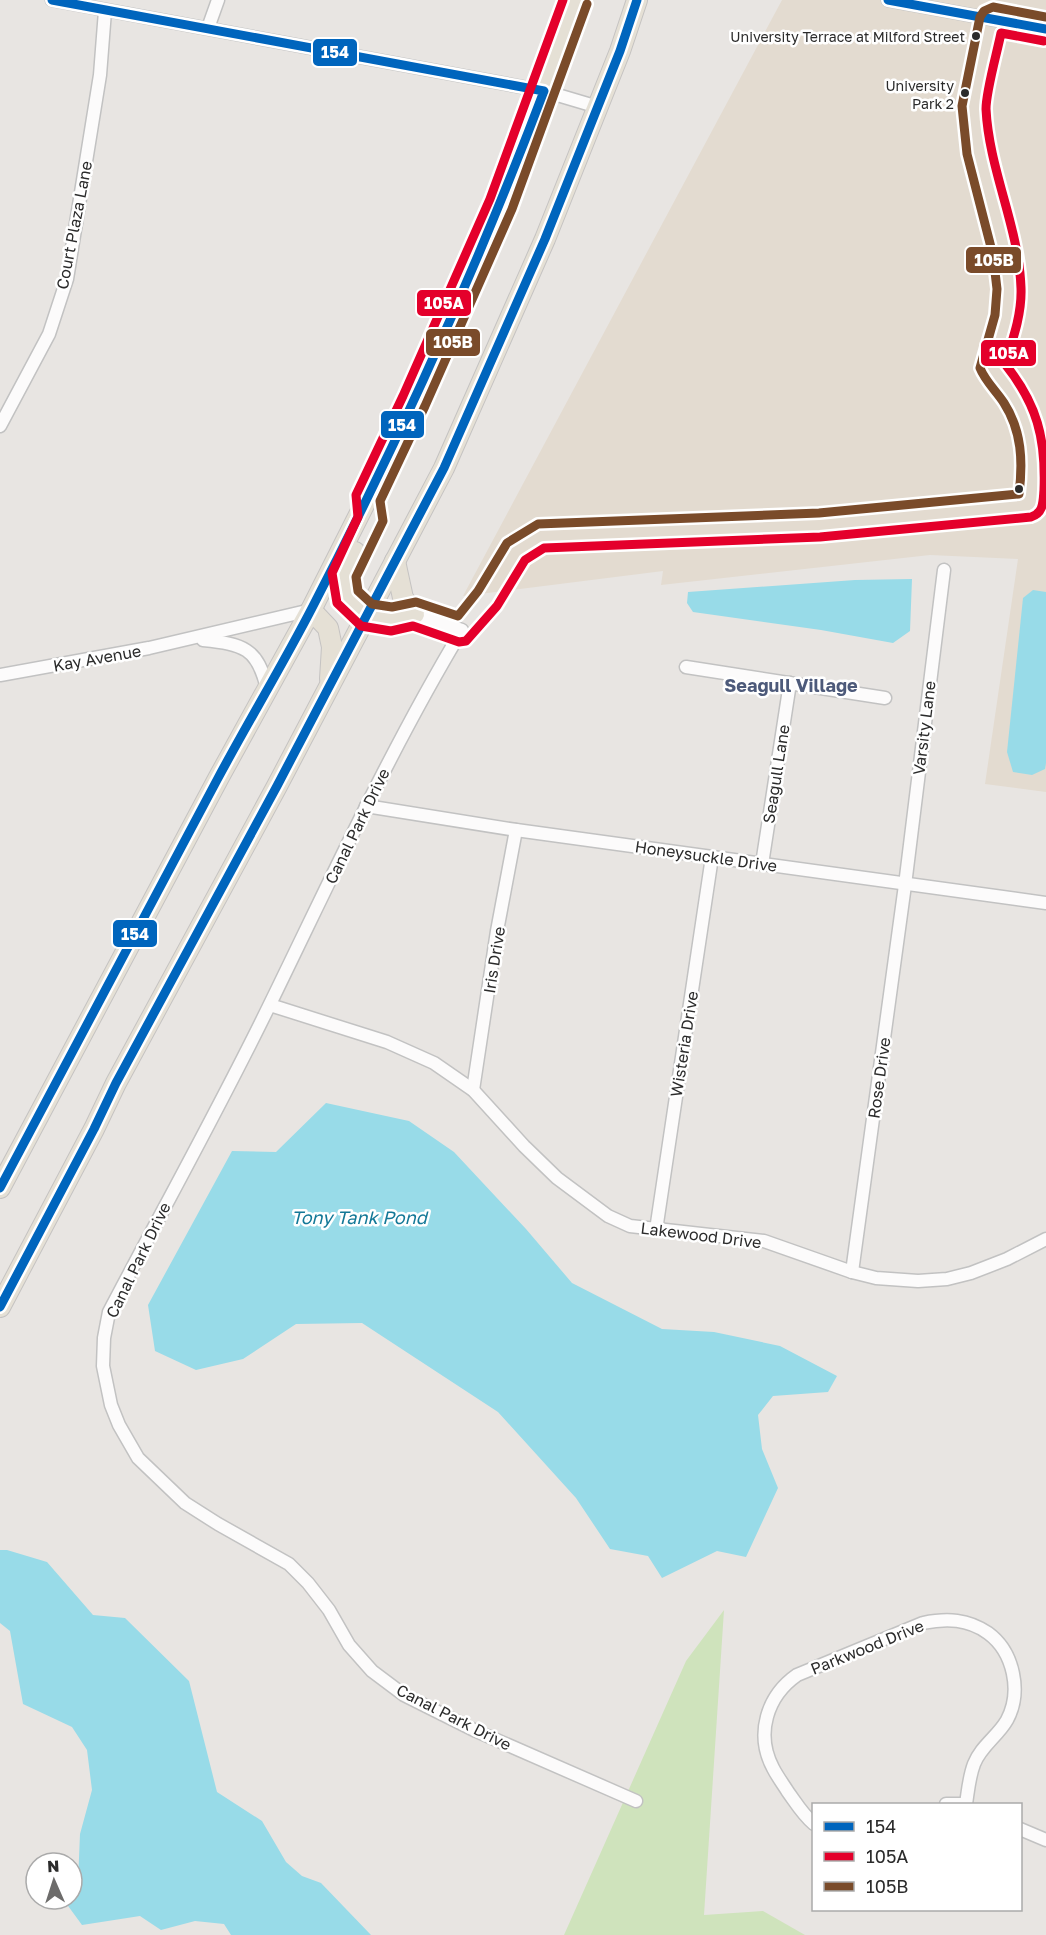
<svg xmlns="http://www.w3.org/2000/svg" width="1046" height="1935" font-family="'Golos Text',sans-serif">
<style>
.education{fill:#e3dbd0}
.green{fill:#cfe3bc}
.water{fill:#98dbe8}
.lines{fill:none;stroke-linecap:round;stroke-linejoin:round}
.minor-casing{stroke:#c2c2c2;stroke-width:15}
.primary-casing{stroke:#c5c3c2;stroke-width:22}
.minor{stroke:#fcfbfb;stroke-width:12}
.primary{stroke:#e5e0d5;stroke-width:20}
.bus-1-casing{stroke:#fff;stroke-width:14}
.bus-2-casing{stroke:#fff;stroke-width:14}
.bus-3-casing{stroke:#fff;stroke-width:14}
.bus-1{stroke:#0065bd;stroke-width:9}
.bus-2{stroke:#e4002b;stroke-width:9}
.bus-3{stroke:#7a4b2a;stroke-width:9}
.bus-dot{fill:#2b2b2b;stroke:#fff;stroke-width:2}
.labels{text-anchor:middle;stroke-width:5;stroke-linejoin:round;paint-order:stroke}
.bus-label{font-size:14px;fill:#2b2b2b;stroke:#fff;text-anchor:end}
.street-label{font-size:16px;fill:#2b2b2b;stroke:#fff}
.neighbourhood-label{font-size:18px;font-weight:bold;fill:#4d5a7a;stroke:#fff}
.water-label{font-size:18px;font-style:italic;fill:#137897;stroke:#fff}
.line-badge{stroke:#fff;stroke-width:2}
.badge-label{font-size:16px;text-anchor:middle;font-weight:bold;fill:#fff}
</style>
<rect width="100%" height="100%" fill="#e8e5e2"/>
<path class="education" d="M782 0H1046V792L985 784 1018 559 930 555 661 585 663 571 463 596Z"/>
<path class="green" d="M724 1610 704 1915 763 1911 805 1935H564L686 1661Z"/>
<g class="water">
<path d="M912 579 910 631 893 643 821 630 693 612 687 603 688 592 855 580Z"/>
<path d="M1033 590 1046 592V763L1045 769 1032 775 1013 772 1007 752 1023 598Z"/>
<path d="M326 1103 409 1121 454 1152 526 1229 572 1283 662 1329 714 1332 780 1346 837 1376 828 1392 773 1396 758 1415 762 1449 778 1488 746 1557 717 1551 662 1578 648 1556 610 1549 576 1498 498 1412 362 1323 296 1324 243 1359 196 1370 155 1351 148 1305 232 1151 276 1152Z"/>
<path d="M0 1550H7L47 1562 93 1615 125 1618 189 1681 217 1792 262 1821 286 1862 302 1876 321 1883 371 1935H231L224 1924 195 1921 161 1930 140 1916 82 1925 63 1899H72V1887L78 1882 80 1834 92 1790 87 1750 72 1727 23 1704 10 1631 0 1623Z"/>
</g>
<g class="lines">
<defs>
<g id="minor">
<path d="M52 0 544 91 598 107"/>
<path d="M888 0 1046 29"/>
<path d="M208 28 218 0"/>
<path d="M0 426 49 334 67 279 100 75 105 11"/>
<path d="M414 614 462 630C390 750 332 877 271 1002 220 1107 163 1209 109 1312L104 1338 103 1366 111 1405 119 1425 138 1458 185 1503 218 1524 289 1564 308 1583 329 1610 349 1645 372 1671 404 1695 476 1731 636 1801"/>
<path d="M203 640C243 644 258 648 267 689"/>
<path d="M686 667 885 698"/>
<path d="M0 675 149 648 311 610"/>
<path d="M366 806 516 830 1046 903"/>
<path d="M762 864 790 683"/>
<path d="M270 1005 387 1042 434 1063 473 1090 524 1146 557 1178 608 1216 630 1226 764 1241 852 1272 876 1278 918 1281 947 1279 971 1273 1007 1259 1046 1239"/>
<path d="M473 1090 497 931 516 830"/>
<path d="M656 1230 712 857"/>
<path d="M852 1272 905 885 944 570"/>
<path d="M946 1804H966"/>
<path d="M814 1824C803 1815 796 1803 788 1792 783 1784 777 1776 773 1768 755 1734 767 1696 797 1675L923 1623C947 1618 968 1619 988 1633 1014 1652 1022 1692 1007 1720 998 1736 981 1746 974 1764 969 1777 968 1791 966 1804"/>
<path d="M1020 1829 1046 1840"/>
</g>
<g id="primary">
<path d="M355 552 344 575 347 597 366 615 392 619 414 614 403 598 395 561"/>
<path d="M311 610 328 628 332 647 330 679"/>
<path d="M0 1188 219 777 311 610 367 499 414 401 501 204 544 91 576 0"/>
<path d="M0 1307 94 1129 116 1083 277 786 444 468 545 239 620 51 637 0"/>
</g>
</defs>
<use href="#minor" class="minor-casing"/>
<use href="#primary" class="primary-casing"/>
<use href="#minor" class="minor"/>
<use href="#primary" class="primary"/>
<defs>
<g id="bus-1">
<path d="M888 0 1046 29"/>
<path d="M0 1188C72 1052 144 916 217 780 248 722 282 666 312 608 399 440 477 268 544 91L52 0"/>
<path d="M0 1307 94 1129 116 1083 277 786 444 468 545 239 620 51 637 0"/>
</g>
<path id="bus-2" d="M563 0 490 199 403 396 356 495 358 517 332 573 337 603 361 626 391 631 413 626 459 642 466 641 497 606 525 560 544 548 820 537 1031 517C1044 513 1043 501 1044 490 1046 438 1037 404 1005 364 1013 339 1022 314 1021 288 1019 227 989 170 986 109 986 91 997 53 1001 33L1044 41"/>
<path id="bus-3" d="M587 4 512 209 425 406 380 501 383 521 356 577 358 591 372 604 392 607 416 602 458 616 478 591 507 543 538 524 819 513 1019 494C1023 462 1022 431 1004 403 997 392 985 381 980 368L995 315 997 289 993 255 967 154 962 106 980 17 984 11 993 7 1046 17"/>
</defs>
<use href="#bus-1" class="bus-1-casing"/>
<use href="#bus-2" class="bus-2-casing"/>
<use href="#bus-3" class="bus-3-casing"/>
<use href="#bus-1" class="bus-1"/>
<use href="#bus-2" class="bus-2"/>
<use href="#bus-3" class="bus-3"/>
</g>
<g class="bus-dot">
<circle cx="976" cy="36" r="5"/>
<circle cx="965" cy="93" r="5"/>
<circle cx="1019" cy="489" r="5"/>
</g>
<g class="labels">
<g class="bus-label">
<text x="965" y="42">University Terrace at Milford Street</text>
<text x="954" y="91">University<tspan x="954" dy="18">Park 2</tspan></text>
</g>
<g class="street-label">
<text transform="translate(74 225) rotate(-79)" y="6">Court Plaza Lane</text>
<text transform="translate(97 658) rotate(-10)" y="6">Kay Avenue</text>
<text transform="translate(924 728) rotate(-83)" y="6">Varsity Lane</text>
<text transform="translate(776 774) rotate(-81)" y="6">Seagull Lane</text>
<text transform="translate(357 826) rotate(-64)" y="6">Canal Park Drive</text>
<text transform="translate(706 856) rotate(8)" y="6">Honeysuckle Drive</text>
<text transform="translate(494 960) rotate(-81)" y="6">Iris Drive</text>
<text transform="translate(684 1044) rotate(-81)" y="6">Wisteria Drive</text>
<text transform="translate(879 1078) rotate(-82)" y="6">Rose Drive</text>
<text transform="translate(701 1235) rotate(7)" y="6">Lakewood Drive</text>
<text transform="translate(138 1260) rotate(-64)" y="6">Canal Park Drive</text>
<text transform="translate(867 1647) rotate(-22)" y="6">Parkwood Drive</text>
<text transform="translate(454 1717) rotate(27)" y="6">Canal Park Drive</text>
</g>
<g class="neighbourhood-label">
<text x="791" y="692">Seagull Village</text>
</g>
<g class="water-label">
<text x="359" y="1224">Tony Tank Pond</text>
</g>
</g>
<g class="line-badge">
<rect x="312" y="38" width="46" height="29" rx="6" fill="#0065bd"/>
<rect x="965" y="246" width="57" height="28" rx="6" fill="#7a4b2a"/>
<rect x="416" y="289" width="56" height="28" rx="6" fill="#e4002b"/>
<rect x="425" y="328" width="56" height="29" rx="6" fill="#7a4b2a"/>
<rect x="980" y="339" width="57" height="28" rx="6" fill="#e4002b"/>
<rect x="380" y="410" width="45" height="29" rx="6" fill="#0065bd"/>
<rect x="112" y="919" width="46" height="29" rx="6" fill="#0065bd"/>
</g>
<g class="badge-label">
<text x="335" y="58">154</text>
<text x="994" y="266">105B</text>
<text x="444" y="309">105A</text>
<text x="453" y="348">105B</text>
<text x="1009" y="359">105A</text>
<text x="402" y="431">154</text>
<text x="135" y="940">154</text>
</g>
<rect x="812" y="1803" width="210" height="108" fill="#ffffff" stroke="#aaaaaa" stroke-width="1.5"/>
<rect x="824" y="1822" width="30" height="9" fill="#0065bd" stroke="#aaaaaa" stroke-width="1.5"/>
<text x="866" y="1833" font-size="18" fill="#2b2b2b">154</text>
<rect x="824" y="1852" width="30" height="9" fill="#e4002b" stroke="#aaaaaa" stroke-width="1.5"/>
<text x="866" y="1863" font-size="18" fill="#2b2b2b">105A</text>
<rect x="824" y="1882" width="30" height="9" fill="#7a4b2a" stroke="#aaaaaa" stroke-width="1.5"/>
<text x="866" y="1893" font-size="18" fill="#2b2b2b">105B</text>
<g transform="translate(54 1881) rotate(357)"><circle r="28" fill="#ffffff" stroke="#aaaaaa" stroke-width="1.5"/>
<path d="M0-4.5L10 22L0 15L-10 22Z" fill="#6d6c6b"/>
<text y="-9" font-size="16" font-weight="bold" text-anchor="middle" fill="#2b2b2b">N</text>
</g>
</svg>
